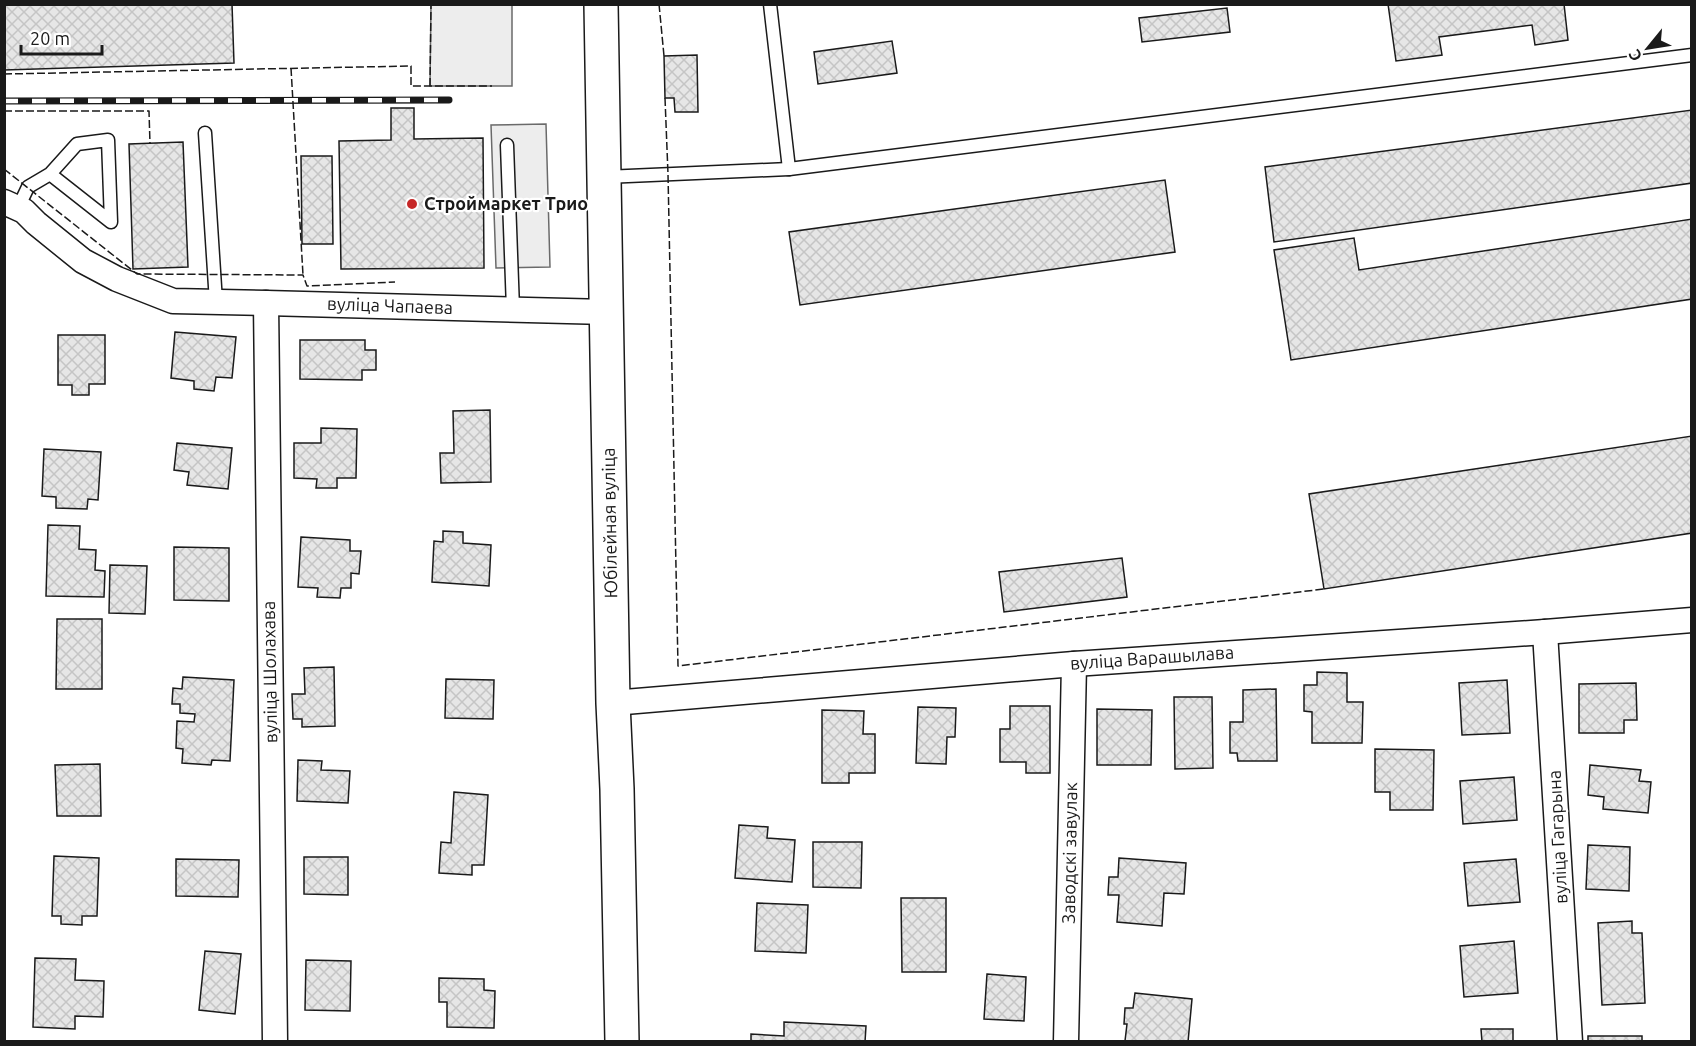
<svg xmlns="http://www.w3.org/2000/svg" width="1696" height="1046" font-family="Ubuntu,sans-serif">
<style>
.parking{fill:#ededed;stroke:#6a6a6a;stroke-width:1.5}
.building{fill:url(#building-cross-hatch);stroke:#1a1a1a;stroke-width:1.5}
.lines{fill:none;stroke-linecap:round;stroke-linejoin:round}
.lane-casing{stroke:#1a1a1a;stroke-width:15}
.street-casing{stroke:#1a1a1a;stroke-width:27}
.primary-casing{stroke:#1a1a1a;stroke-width:36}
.lane{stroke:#fff;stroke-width:12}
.street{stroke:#fff;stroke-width:24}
.primary{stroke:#fff;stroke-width:33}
.rail-casing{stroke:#1a1a1a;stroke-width:7}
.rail{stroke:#fff;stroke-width:4.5;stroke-dasharray:14;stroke-linecap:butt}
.fence{stroke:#1a1a1a;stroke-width:1.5;stroke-dasharray:8 3;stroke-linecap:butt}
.poi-dot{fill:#c62828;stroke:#fff;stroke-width:2}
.labels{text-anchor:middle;stroke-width:4.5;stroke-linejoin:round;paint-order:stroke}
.poi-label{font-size:18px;font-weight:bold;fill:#1a1a1a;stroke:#fff;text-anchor:start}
.street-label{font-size:18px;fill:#1a1a1a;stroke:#fff}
</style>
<defs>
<pattern id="building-cross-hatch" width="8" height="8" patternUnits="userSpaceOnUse" patternTransform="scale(1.5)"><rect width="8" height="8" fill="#e6e6e6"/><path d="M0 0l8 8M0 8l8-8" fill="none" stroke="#c5c5c5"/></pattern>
</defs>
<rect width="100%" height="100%" fill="#fff"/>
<g class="parking">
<path d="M431 5H512V86H430Z"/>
<path d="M546 124 550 267 496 268 491 125Z"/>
</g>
<g class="building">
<path d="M4 4H232L234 63 4 70Z"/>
<path d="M1388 4H1564L1568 40 1535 45 1532 25 1439 37 1442 55 1396 61Z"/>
<path d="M1227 8 1230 32 1142 42 1139 18Z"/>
<path d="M892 41 897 73 818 84 814 52Z"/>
<path d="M697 55 698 112H675L674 98H665L664 56Z"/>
<path d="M391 108H414V139L483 138 484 268 341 269 339 141 391 140Z"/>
<path d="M1692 110V183L1274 242 1265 167Z"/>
<path d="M183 142 188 267 133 269 129 144Z"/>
<path d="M301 156H332L333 244H302Z"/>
<path d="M1165 180 1175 252 800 305 789 232Z"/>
<path d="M1692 219V299L1291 360 1274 250 1354 238 1359 270Z"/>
<path d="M175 332 236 337 232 378 216 377 214 391 194 389V381L171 378Z"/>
<path d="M58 335H105V384H89V395H72V385H58Z"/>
<path d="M300 340H365V350H376V370H362V380L300 379Z"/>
<path d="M490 410 491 482 441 483 440 453H454L453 411Z"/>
<path d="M321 428 357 429 356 478H337V488H316L317 479 294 478V443H321Z"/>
<path d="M1692 436V533L1324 589 1309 494Z"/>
<path d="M177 443 232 448 228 489 187 485 189 472 174 470Z"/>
<path d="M44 449 101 452 98 500 88 499 87 509 56 508V497L42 496Z"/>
<path d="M48 525 80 526 79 549 96 550 95 570 105 571 104 597 46 596Z"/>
<path d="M443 531 463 532V543L491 545 489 586 432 582 434 541 443 542Z"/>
<path d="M301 537 350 540V551H361L359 574 351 573V588H341L340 598 317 597 318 588 298 587Z"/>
<path d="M174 547 229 548V601L174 600Z"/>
<path d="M1122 558 1127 597 1004 612 999 572Z"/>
<path d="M110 565 147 566 145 614 109 613Z"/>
<path d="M57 619H102V689H56Z"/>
<path d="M334 667 335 726 302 727V719H293L292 694H305L304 668Z"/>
<path d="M1317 672 1347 673V702H1363L1362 743H1312V712L1304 711V685H1317Z"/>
<path d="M183 677 234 680 230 761 212 760 211 765 182 763 183 749 176 748 177 721 194 722 195 714 180 713V704H172L173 688 182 689Z"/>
<path d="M446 679 494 680 493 719 445 718Z"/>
<path d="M1507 680 1510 733 1462 735 1459 683Z"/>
<path d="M1636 683 1637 720H1624V733H1579V684Z"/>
<path d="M1276 689 1277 761H1238L1237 753H1230V722H1243V690Z"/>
<path d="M1174 697H1212L1213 768 1175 769Z"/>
<path d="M1010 706H1050V773H1026V762H1000V729H1010Z"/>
<path d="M918 707 956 708 955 737H947L946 764 916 763Z"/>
<path d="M1097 709 1152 710 1151 765H1097Z"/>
<path d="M822 710 864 711 863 734H875V773H849V783H822Z"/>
<path d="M1375 749 1434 750 1433 810H1390V792H1375Z"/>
<path d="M298 760 322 761 321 770 350 771 348 803 297 801Z"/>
<path d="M100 764 101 816H57L55 765Z"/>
<path d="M1590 765 1641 770 1639 781 1651 782 1648 813 1603 809 1604 797 1588 795Z"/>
<path d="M1514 777 1517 820 1463 824 1460 781Z"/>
<path d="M454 792 488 795 484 865H472V875L439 873 441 842 451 843Z"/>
<path d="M739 825 768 827 767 838 795 840 792 882 735 878Z"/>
<path d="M813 842H862L861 888 813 887Z"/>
<path d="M1588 845 1630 847 1629 891 1586 889Z"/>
<path d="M54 856 99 858 97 916H82V925L61 924V916H52Z"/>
<path d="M304 857H348V895L304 894Z"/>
<path d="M1119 858 1186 863 1184 894 1164 893 1162 926 1117 922 1119 895H1108L1109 877H1118Z"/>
<path d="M176 859 239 860 238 897 176 896Z"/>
<path d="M1516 859 1520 902 1468 906 1464 863Z"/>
<path d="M901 898H946V972H902Z"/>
<path d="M757 903 808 905 806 953 755 951Z"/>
<path d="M1632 921V933H1642L1645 1003 1602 1005 1598 923Z"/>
<path d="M1514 941 1518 993 1464 997 1460 946Z"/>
<path d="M205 951 241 954 235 1014 199 1010Z"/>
<path d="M35 958 76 959 75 980 104 981 103 1017 75 1016V1029L33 1027Z"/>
<path d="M306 960 351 961 350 1011 305 1010Z"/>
<path d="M987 974 1026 977 1024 1021 984 1019Z"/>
<path d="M439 978 484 979V990L495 991 494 1028 447 1027V1002H439Z"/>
<path d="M1135 993 1192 999 1188 1042 1125 1041 1127 1024H1124L1125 1008H1133Z"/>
<path d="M784 1022 866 1026 865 1042H751V1034L784 1036Z"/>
<path d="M1481 1029H1513V1042H1482Z"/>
<rect x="1588" y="1036" width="54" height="6"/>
</g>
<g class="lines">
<defs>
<g id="lane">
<path d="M770 4 789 169"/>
<path d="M205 133 216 302"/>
<path d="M507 145 513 309"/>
<path d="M605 177 789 169 1692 55"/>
<path d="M18 208 28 187 50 174 111 222 108 140 77 144 50 174"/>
</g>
<g id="street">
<path d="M4 202 24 211 36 223 83 261 117 279 173 301 266 303 607 312"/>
<path d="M266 303 275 1042"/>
<path d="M1545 632 1570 1042"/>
<path d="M613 703 1074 664 1545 632 1692 620"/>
<path d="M1066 1042 1074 664"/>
</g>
<path id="primary" d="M601 4 613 703 617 789 622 1042"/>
</defs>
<use href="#lane" class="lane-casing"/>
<use href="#street" class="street-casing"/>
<use href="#primary" class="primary-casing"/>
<use href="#lane" class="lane"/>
<use href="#street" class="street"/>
<use href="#primary" class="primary"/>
<defs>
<path id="rail" d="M4 101 449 100"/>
</defs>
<use href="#rail" class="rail-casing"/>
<use href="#rail" class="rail"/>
<g class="fence">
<path d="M659 4 664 56"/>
<path d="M291 68 303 275"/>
<path d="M4 74 411 66V86H492"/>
<path d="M430 86 431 4"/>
<path d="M665 98 668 174 678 666 1324 589"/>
<path d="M4 111H149L150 144"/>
<path d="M4 169 137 274 303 275 307 286 395 282"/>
</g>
</g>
<circle class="poi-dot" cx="412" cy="204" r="6"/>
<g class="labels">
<g class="poi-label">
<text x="424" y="210">Строймаркет Трио</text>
</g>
<g class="street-label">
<text transform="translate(390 306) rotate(2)" y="6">вуліца Чапаева</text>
<text transform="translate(610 523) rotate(-91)" y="6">Юбілейная вуліца</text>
<text transform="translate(1152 658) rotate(-4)" y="6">вуліца Варашылава</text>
<text transform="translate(270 672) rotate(-91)" y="6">вуліца Шолахава</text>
<text transform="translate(1558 837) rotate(-93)" y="6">вуліца Гагарына</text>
<text transform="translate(1070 853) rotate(-89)" y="6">Заводскі завулак</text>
</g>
</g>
<rect width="1696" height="1046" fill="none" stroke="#1a1a1a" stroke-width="12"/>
<g transform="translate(1648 48) rotate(240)" stroke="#ffffff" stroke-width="4.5" paint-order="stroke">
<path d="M0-4.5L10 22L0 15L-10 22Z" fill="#1a1a1a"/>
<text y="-9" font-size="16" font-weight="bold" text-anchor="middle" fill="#1a1a1a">С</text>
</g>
<path d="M21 45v9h81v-9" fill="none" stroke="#1a1a1a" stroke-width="3"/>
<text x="30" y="45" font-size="18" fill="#1a1a1a" stroke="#ffffff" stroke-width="4.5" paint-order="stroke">20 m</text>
</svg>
